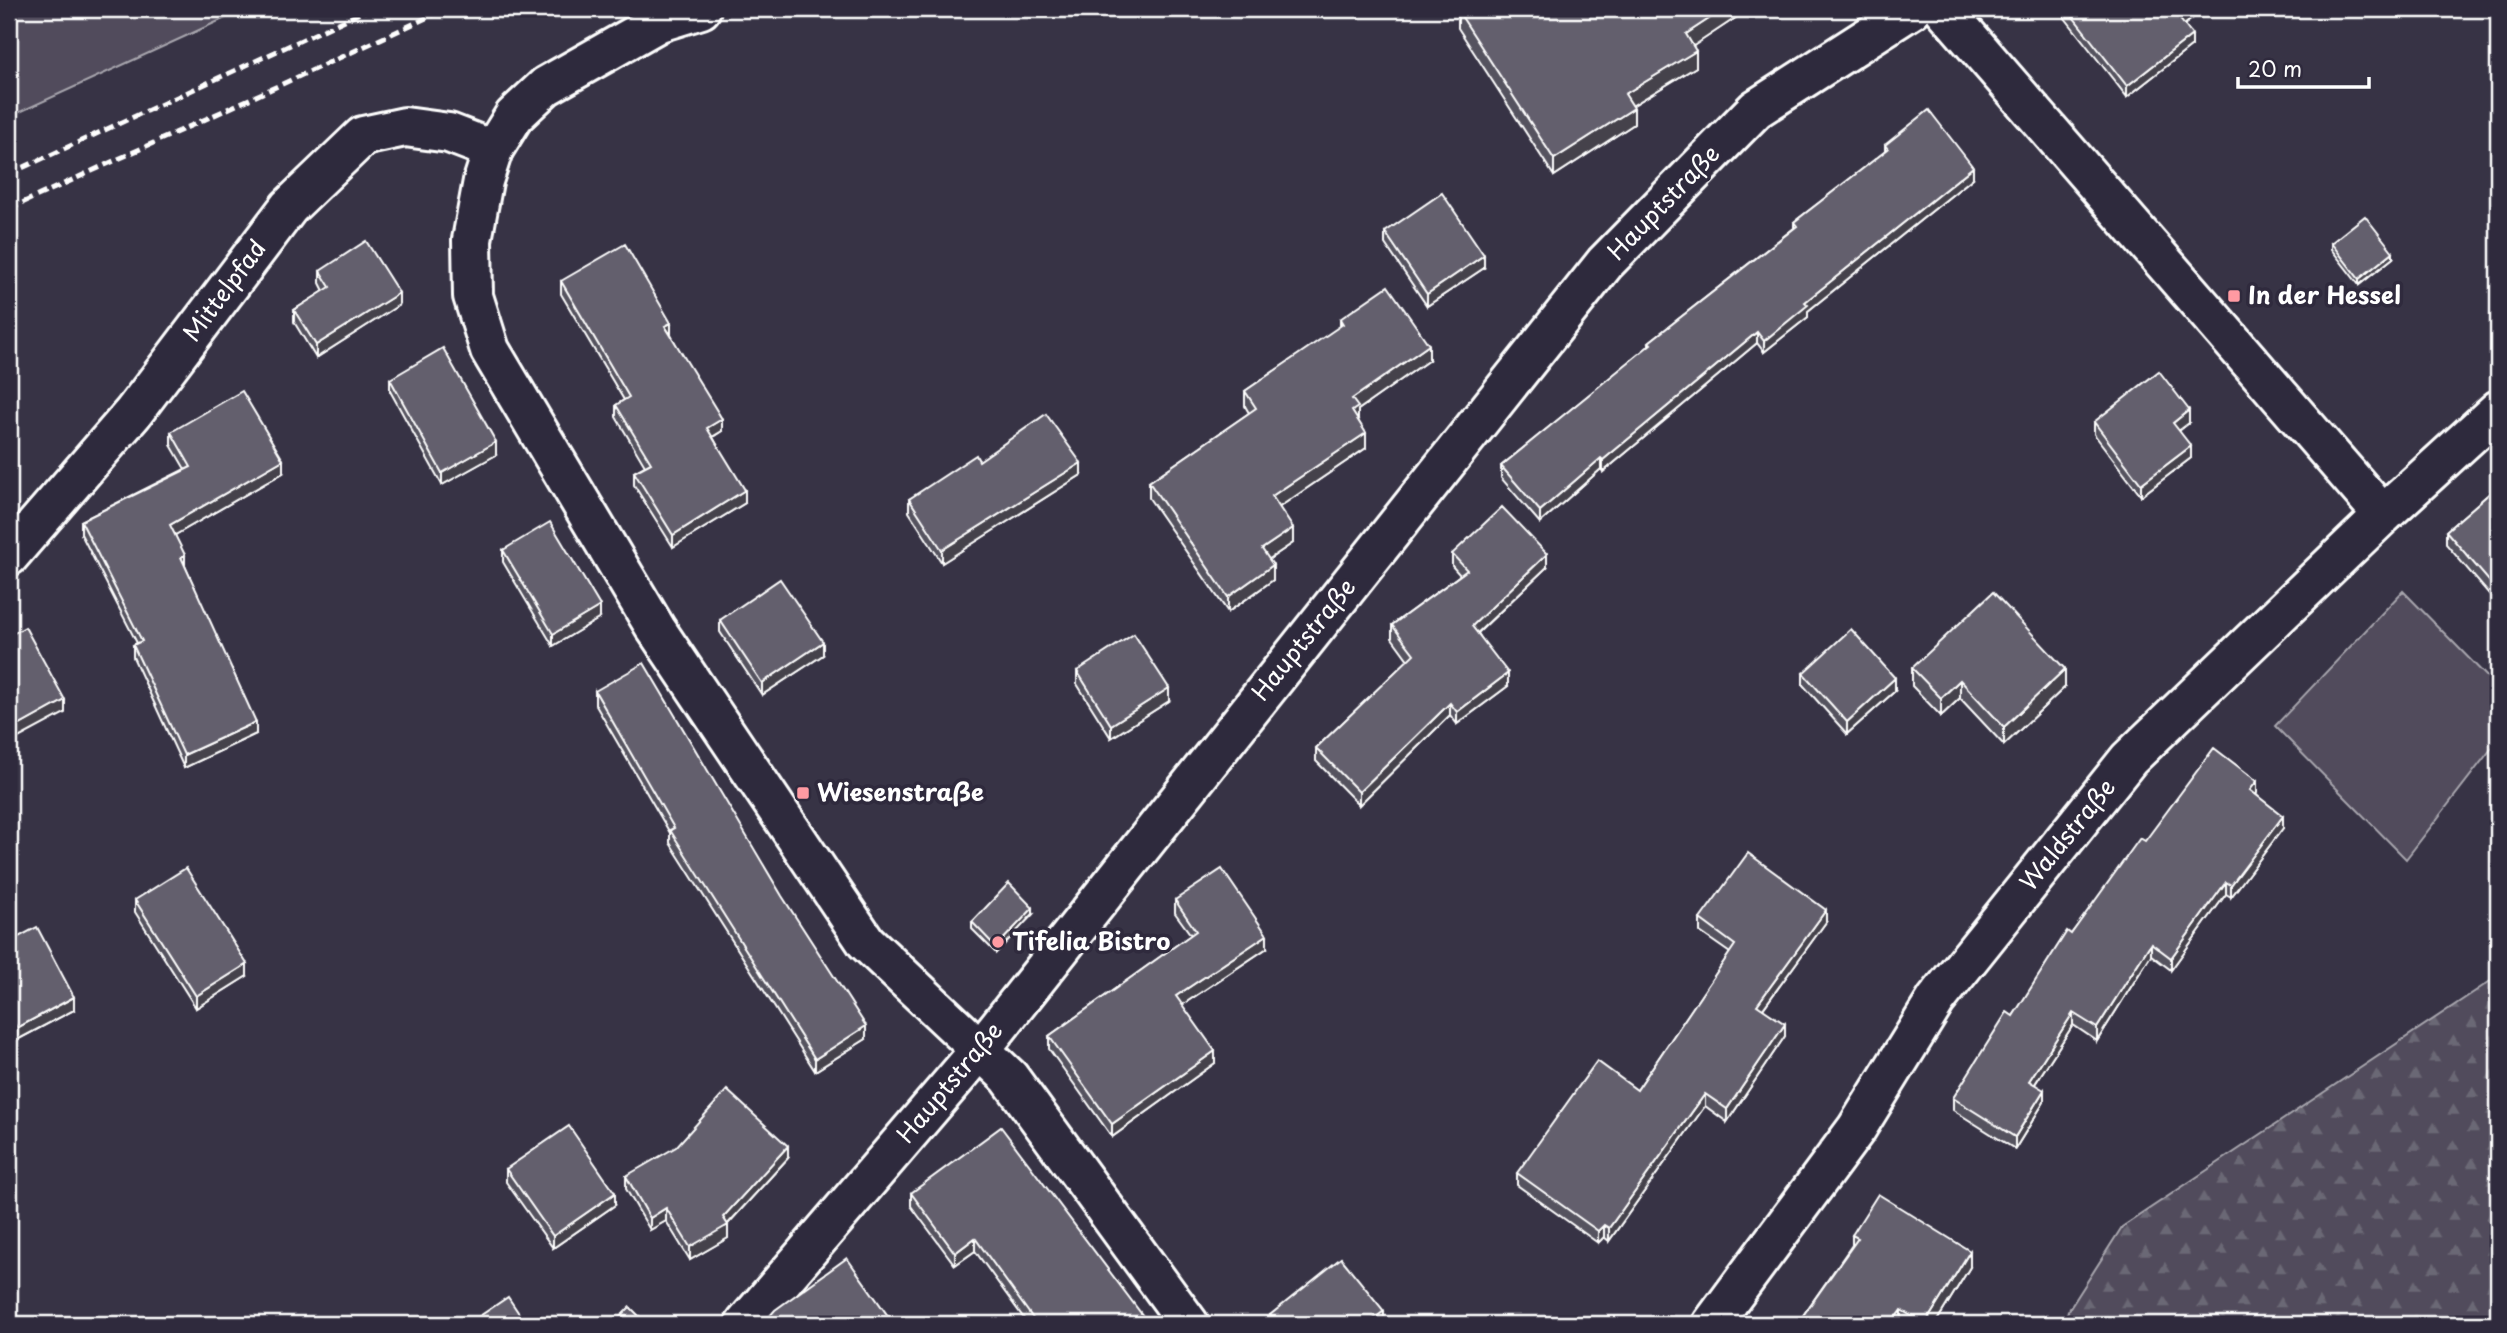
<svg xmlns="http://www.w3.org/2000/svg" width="2507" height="1333" font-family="'Playpen Sans',sans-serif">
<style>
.green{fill:#514c5c;stroke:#a8a6ae;stroke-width:2}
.forest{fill:url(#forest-firs);stroke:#a8a6ae;stroke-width:2}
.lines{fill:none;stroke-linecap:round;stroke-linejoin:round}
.minor-casing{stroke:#fff;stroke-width:44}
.minor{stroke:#2f2a3d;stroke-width:38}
.rail{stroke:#fff;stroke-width:5;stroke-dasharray:10 5;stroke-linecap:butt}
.wall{fill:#55525e;stroke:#fff;stroke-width:2}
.shaded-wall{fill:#45424c;stroke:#fff;stroke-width:2}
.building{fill:#635f6d;stroke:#fff;stroke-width:2}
.poi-dot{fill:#ff9aa2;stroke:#2f2a3d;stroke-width:2.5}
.labels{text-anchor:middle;stroke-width:7;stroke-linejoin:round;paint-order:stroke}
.street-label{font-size:24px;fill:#fff;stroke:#2f2a3d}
.poi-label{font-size:24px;font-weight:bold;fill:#fff;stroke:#2f2a3d;text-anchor:start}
</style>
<defs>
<pattern id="forest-firs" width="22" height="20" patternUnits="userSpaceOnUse" patternTransform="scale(1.75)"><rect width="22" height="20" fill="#514c5c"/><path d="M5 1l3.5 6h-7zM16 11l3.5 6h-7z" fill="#6b6774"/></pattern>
</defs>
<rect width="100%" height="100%" fill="#373345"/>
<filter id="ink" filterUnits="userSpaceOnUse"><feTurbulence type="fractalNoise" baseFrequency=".0143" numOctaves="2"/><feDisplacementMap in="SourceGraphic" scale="14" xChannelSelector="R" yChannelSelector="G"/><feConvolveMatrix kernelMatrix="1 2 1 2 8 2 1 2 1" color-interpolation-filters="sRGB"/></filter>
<g filter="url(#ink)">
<g class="green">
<path d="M9 9H245L9 117Z"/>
<path d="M2403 591 2498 688V740L2406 859 2275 726Z"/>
</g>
<path class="forest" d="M2498 976V1324H2060L2122 1227Z"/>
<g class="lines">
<defs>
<g id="minor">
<path d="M701 9 659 22 546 86 514 116 493 150 483 181 472 240 473 296 490 350 656 629 866 942 1009 1077 1189 1324"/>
<path d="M1944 9 2383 515"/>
<path d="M9 556 133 413 289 207 363 136 405 127 449 133 493 150"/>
<path d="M745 1324 980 1050 1605 263 1756 109 1912 9"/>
<path d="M1712 1324 1857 1128 1936 1000 2129 759 2383 515 2498 410"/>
</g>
</defs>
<use href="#minor" class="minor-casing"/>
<use href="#minor" class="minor"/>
<g class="rail">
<path d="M9 174 369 9"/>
<path d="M9 209 446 9"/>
</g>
</g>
<g class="wall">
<path d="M1461 9H1749L1693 46 1696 67 1632 106 1634 124 1554 176 1458 28V11Z"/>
<path d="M2065 9H2205L2184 25 2192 46 2127 97 2065 18Z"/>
<path d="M1885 145 1973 178 1808 311V317L1764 352 1757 343 1603 472 1601 469 1540 523 1501 478V466L1649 346V342L1794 228V222L1885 152Z"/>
<path d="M1385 232 1484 268 1427 306 1385 244Z"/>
<path d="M2331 243 2393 258 2359 285 2331 249Z"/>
<path d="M320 271 399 305 316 358 294 322V310L324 291 320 283Z"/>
<path d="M561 281 671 335 722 431 713 437 745 503 673 547 634 485V472L645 466 616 417V405L624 400 561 294Z"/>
<path d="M1340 319 1429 360 1358 410V419L1366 448 1279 507 1293 543 1269 559 1273 580 1228 612 1149 498V482L1249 413 1245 406V391L1340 327Z"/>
<path d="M390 379 496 455 442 485 390 391Z"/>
<path d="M2094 422 2189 423 2179 431 2191 458 2141 496 2094 434Z"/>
<path d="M171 432 283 473 175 535 185 566 256 734 184 768 133 657V645L137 643 81 534V521L185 469 171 445Z"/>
<path d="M979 461 1081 475 942 563 909 512V499Z"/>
<path d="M2498 486V598L2495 601 2446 544V531Z"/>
<path d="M503 550 600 618 553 646 503 562Z"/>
<path d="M1452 554 1547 567 1478 633 1508 686 1457 724 1450 715 1359 805 1316 761V748L1408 660 1392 638V625L1460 575 1452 566Z"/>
<path d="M720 620 823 655 762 695 720 632Z"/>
<path d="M1912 668 2065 687 2004 745 1960 698 1941 716 1912 686Z"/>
<path d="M1077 671 1169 701 1111 738 1077 684Z"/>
<path d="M1803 673 1895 691 1847 734 1803 685Z"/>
<path d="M595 691 866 1039 815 1071 670 843V833L595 704Z"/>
<path d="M2257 793 2256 794 2283 828 2231 897 2226 894 2171 970 2151 955 2097 1041 2073 1025 2035 1084 2044 1102 2015 1149 1953 1110V1098L2013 1016 2071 934 2145 841Z"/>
<path d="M135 900 247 976 196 1008 135 912Z"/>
<path d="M1175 900 1267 948 1182 1005 1215 1063 1112 1137 1049 1049V1036L1191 935 1175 913Z"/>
<path d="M1033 914 996 953 972 929V922Z"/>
<path d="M1700 919 1826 922 1763 1009 1785 1036 1727 1122 1705 1106 1609 1241 1604 1237 1598 1243 1517 1185V1173L1637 1090 1730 953 1700 932Z"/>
<path d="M9 942 74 1010 17 1040 9 1025Z"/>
<path d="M788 1158 728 1224V1238L690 1260 666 1221 650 1230 626 1189V1176Z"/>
<path d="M506 1169 615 1205 553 1248 506 1182Z"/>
<path d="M911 1193 1149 1324H1028L975 1251 955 1265 911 1206Z"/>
<path d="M1852 1235 1970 1267 1935 1324H1797L1852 1245Z"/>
<path d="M1270 1315 1384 1323 1382 1324H1270Z"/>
</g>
<g class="shaded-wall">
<path d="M1724 9H1749L1686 51V34Z"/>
<path d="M2190 9H2204L2179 29V18Z"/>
<path d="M2192 35V46L2127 97V86Z"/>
<path d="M1696 51V67L1625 110V94Z"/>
<path d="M1634 108V124L1554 176V159Z"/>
<path d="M1973 167V178L1808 311V317L1764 352V341L1805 302Z"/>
<path d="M2393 252V258L2359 285V279Z"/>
<path d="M1484 255V268L1427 306V294Z"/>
<path d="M399 293V305L316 358V345Z"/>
<path d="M671 323V335L665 326Z"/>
<path d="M1757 332V343L1603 472V460Z"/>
<path d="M1429 345V360L1358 410V423L1352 426V399Z"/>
<path d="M2189 410V423L2173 435V423Z"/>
<path d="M722 419V431L707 440V428Z"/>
<path d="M1366 433V448L1272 512V496Z"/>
<path d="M496 442V455L442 485V473Z"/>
<path d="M2191 446V458L2141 496V484Z"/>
<path d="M1601 458V469L1540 523V511Z"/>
<path d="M283 460V473L170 538V525Z"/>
<path d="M1081 463V475L942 563V550Z"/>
<path d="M745 490V503L673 547V535Z"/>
<path d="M1293 528V543L1262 564V549Z"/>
<path d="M1547 554V567L1472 638V626Z"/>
<path d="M185 555V568L181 557Z"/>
<path d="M1273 565V580L1228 612V597Z"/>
<path d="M2498 586V598L2495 601V588Z"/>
<path d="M600 606V618L553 646V634Z"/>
<path d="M823 642V655L762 695V683Z"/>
<path d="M2065 669V687L2004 745V727Z"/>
<path d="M1508 673V686L1457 724V712Z"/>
<path d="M1895 678V691L1847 734V722Z"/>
<path d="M1960 680V698L1941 716V698Z"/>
<path d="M1169 688V701L1111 738V725Z"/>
<path d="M65 700V713L9 743V731Z"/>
<path d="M1450 703V715L1359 805V792Z"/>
<path d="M256 722V734L184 768V755Z"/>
<path d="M2257 781V793L2250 802V790Z"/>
<path d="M2283 816V828L2231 897V885Z"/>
<path d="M2226 882V894L2171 970V958Z"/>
<path d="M1033 908V914L996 953V947Z"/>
<path d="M1826 910V922L1757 1017V1005Z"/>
<path d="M1267 935V948L1176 1009V996Z"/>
<path d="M2151 943V955L2097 1041V1028Z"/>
<path d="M247 964V976L196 1008V996Z"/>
<path d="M74 997V1010L17 1040V1028Z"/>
<path d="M2073 1013V1025L2029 1093V1081Z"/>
<path d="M1785 1024V1036L1727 1122V1109Z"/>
<path d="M866 1026V1039L815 1071V1059Z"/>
<path d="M1215 1051V1063L1112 1137V1124Z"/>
<path d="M2044 1090V1102L2015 1149V1137Z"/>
<path d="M1705 1094V1106L1609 1241V1228Z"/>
<path d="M788 1146V1158L725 1227 728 1225V1238L690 1260V1247L723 1217Z"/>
<path d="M615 1193V1205L553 1248V1236Z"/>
<path d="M666 1208V1221L650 1230V1218Z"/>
<path d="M1604 1225V1237L1598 1243V1231Z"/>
<path d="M975 1238V1251L955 1265V1253Z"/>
<path d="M1970 1251V1267L1935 1324H1925Z"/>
<path d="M1901 1310V1324H1891Z"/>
<path d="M1384 1311V1323L1382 1324H1367Z"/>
</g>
<g class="building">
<path d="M1461 9H1724L1686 34 1696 51 1625 94 1634 108 1554 159 1458 11Z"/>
<path d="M2067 9H2190L2179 18 2192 35 2127 86Z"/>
<path d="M1929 110 1973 167 1805 302 1808 305 1764 341 1757 332 1603 460 1601 458 1540 511 1501 466 1651 344 1649 342 1797 226 1794 222 1888 149 1885 145Z"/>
<path d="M1442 193 1484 255 1427 294 1385 232Z"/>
<path d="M2365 216 2393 252 2359 279 2331 243Z"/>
<path d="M366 241 399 293 316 345 294 310 330 287 320 271Z"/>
<path d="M625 244 671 323 665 326 722 419 707 428 745 490 673 535 634 472 651 463 616 405 629 397 561 281Z"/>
<path d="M1388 286 1429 345 1352 399 1358 407 1352 411 1366 433 1272 496 1293 528 1262 549 1273 565 1228 597 1149 482 1256 408 1245 391 1343 324 1340 319Z"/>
<path d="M443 348 496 442 442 473 390 379Z"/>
<path d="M2159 371 2189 410 2173 423 2191 446 2141 484 2094 422Z"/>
<path d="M242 391 283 460 170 525 185 555 181 557 256 722 184 755 133 645 142 641 81 521 191 467 171 432Z"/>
<path d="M1046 414 1081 463 942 550 909 499 976 455 979 461Z"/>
<path d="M2498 486V586L2495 588 2446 531Z"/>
<path d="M1502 507 1547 554 1472 626 1508 673 1457 712 1450 703 1359 792 1316 748 1414 654 1392 625 1467 570 1452 554Z"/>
<path d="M550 522 600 606 553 634 503 550Z"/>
<path d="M780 579 823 642 762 683 720 620Z"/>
<path d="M1993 592 2065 669 2004 727 1960 680 1941 698 1912 668Z"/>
<path d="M25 627 65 700 9 731V636Z"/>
<path d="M1851 629 1895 678 1847 722 1803 673Z"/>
<path d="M1134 634 1169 688 1111 725 1077 671Z"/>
<path d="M644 663 782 896 866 1026 815 1059 670 830 674 828 595 691Z"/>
<path d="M2214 748 2257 781 2250 790 2283 816 2231 885 2226 882 2171 958 2151 943 2097 1028 2073 1013 2029 1081 2044 1090 2015 1137 1953 1098 2007 1012 2013 1016 2067 931 2071 934 2140 838 2145 841Z"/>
<path d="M1748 853 1826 910 1757 1005 1785 1024 1727 1109 1705 1094 1609 1228 1604 1225 1598 1231 1517 1173 1597 1061 1637 1090 1735 945 1700 919Z"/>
<path d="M186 868 247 964 196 996 135 900Z"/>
<path d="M1222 869 1267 935 1176 996 1215 1051 1112 1124 1049 1036 1196 931 1175 900Z"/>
<path d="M1009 883 1033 908 996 947 972 922Z"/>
<path d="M37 927 74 997 17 1028 9 1013V942Z"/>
<path d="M727 1090 788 1146 723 1217 728 1225 690 1247 666 1208 650 1218 626 1176 676 1147Z"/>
<path d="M569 1126 615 1193 553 1236 506 1169Z"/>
<path d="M1001 1127 1149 1324H1037L975 1238 955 1253 911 1193Z"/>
<path d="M1878 1194 1970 1251 1925 1324 1901 1310 1891 1324H1797L1858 1238 1852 1235Z"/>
<path d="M847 1258 893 1323 892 1324H772L768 1318 775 1310Z"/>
<path d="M1341 1258 1384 1311 1367 1324H1277L1270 1315Z"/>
<path d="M508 1297 526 1324H468Z"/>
<path d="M630 1307 647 1324H613Z"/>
<path d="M428 1319 431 1324H419Z"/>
</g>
</g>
<g class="poi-dot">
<rect x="2227" y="289" width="14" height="14" rx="3.5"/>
<rect x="796" y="786" width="14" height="14" rx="3.5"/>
<circle cx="998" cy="942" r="7"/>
</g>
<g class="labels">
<g class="street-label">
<text transform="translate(1664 203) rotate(-46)" y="8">Hauptstraße</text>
<text transform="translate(225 291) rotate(-53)" y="8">Mittelpfad</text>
<text transform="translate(1304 640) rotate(-51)" y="8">Hauptstraße</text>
<text transform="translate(2068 835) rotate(-51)" y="8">Waldstraße</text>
<text transform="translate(950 1083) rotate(-50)" y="8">Hauptstraße</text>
</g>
<g class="poi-label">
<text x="2248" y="304">In der Hessel</text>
<text x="817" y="801">Wiesenstraße</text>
<text x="1012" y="950">Tifelia Bistro</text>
</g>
</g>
<rect width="2507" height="1333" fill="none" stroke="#2f2a3d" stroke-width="35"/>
<rect x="18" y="18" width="2472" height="1298" fill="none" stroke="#fff" stroke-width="2.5" filter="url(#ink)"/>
<path d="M2238 77v10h131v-10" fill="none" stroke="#ffffff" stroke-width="3.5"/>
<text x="2248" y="77" font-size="21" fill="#ffffff" stroke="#2f2a3d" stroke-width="5" paint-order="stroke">20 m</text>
</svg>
